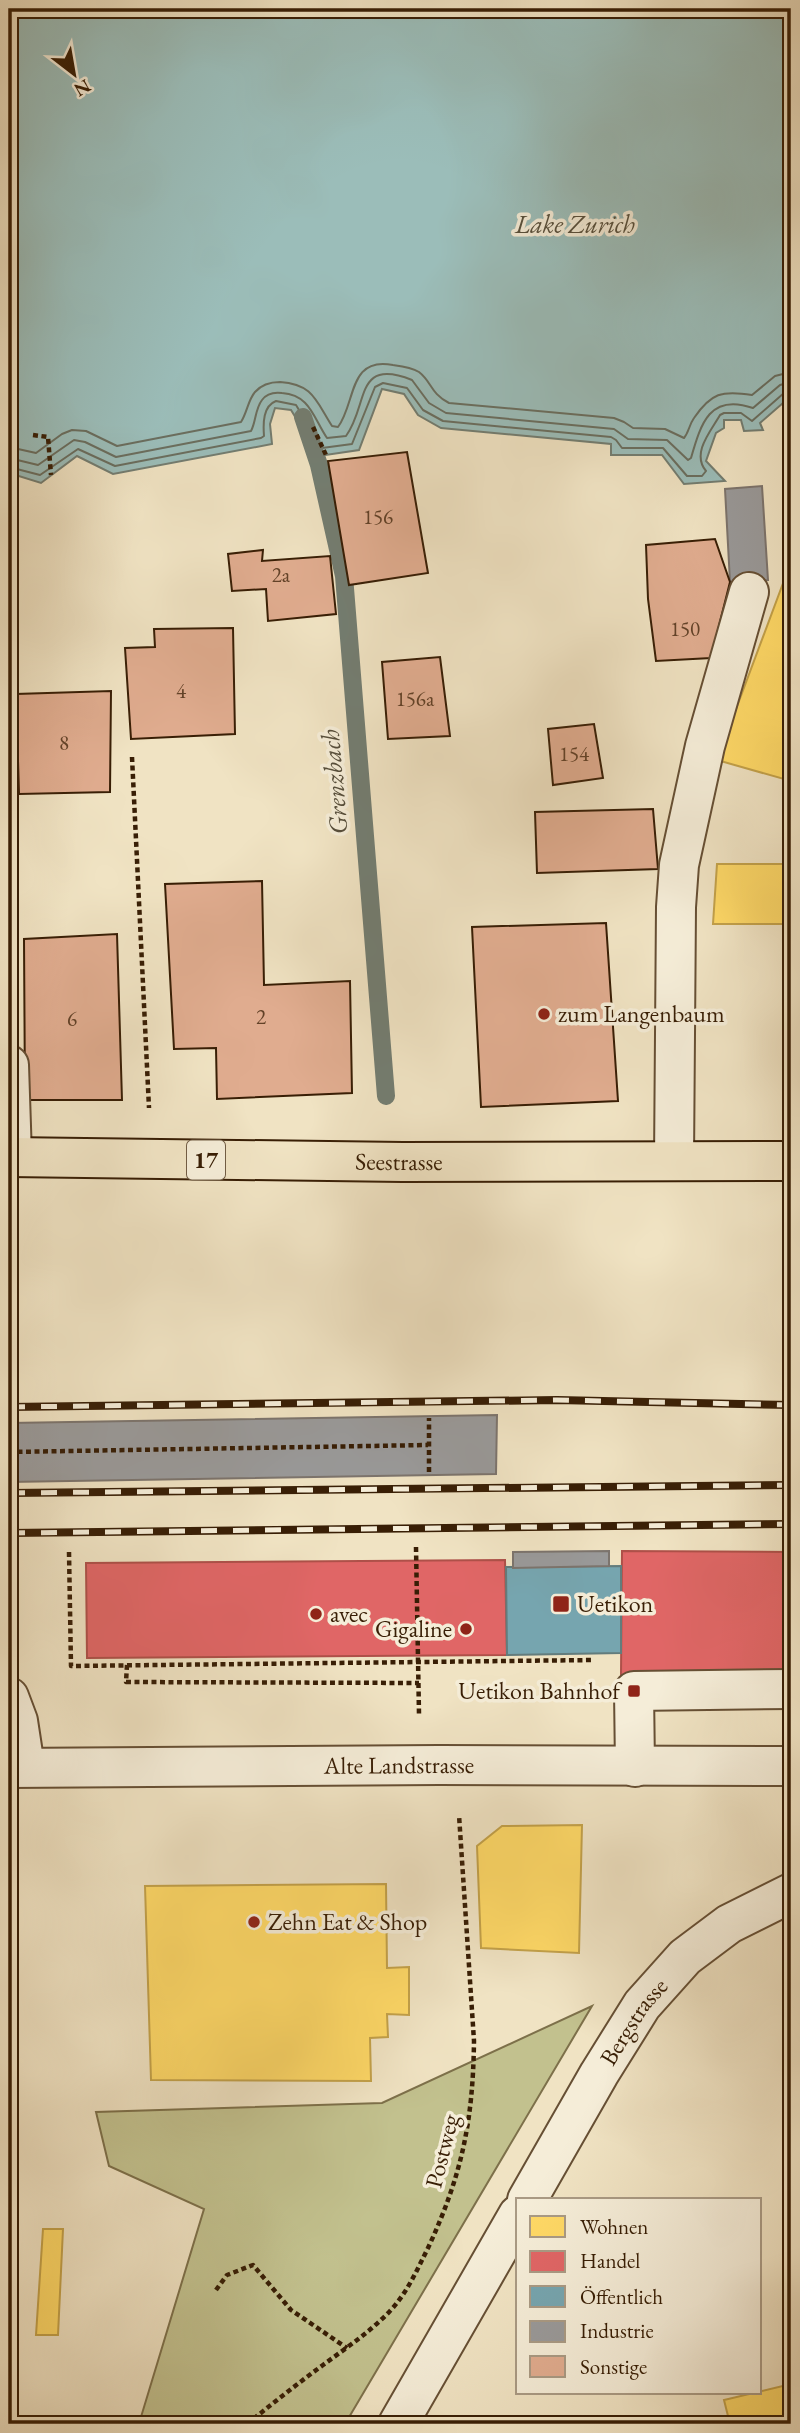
<svg xmlns="http://www.w3.org/2000/svg" width="800" height="2433" font-family="'EB Garamond',serif">
<style>
.green{fill:#c2c18e;stroke:#7d704a;stroke-width:2}
.water{fill:#9bbdb9;stroke:#737d71;stroke-width:2}
.homes{fill:#ffd966;stroke:#c3a149;stroke-width:2}
.shops{fill:#e06666;stroke:#ae5049;stroke-width:2}
.public{fill:#76a5af;stroke:#637c7c;stroke-width:2}
.industry{fill:#999;stroke:#7c746d;stroke-width:2}
.lines{fill:none;stroke-linecap:round;stroke-linejoin:round}
.shore{stroke:#6a6e5f;stroke-width:2}
.stream{stroke:#737d71;stroke-width:18}
.building{fill:#e0ac8f;stroke:#381e05;stroke-width:2}
.minor-casing{stroke:#664f34;stroke-width:42}
.major-casing{stroke:#381e05;stroke-width:42}
.path{stroke:#381e05;stroke-width:4.5;stroke-dasharray:5 3.5;stroke-linecap:butt}
.minor{stroke:#f5edd8;stroke-width:38}
.major{stroke:#f0e3c3;stroke-width:38}
.rail-casing{stroke:#381e05;stroke-width:8}
.rail{stroke:#f5edd8;stroke-width:5;stroke-dasharray:16;stroke-linecap:butt}
.poi-dot{fill:#8f2418;stroke:#f5edd8;stroke-width:2.5}
.labels{text-anchor:middle;stroke-width:7;stroke-linejoin:round;paint-order:stroke}
.number-label{font-size:21px;fill:#624228}
.shield{fill:#f5edd8;stroke:#715c44;stroke-width:2}
.shield-label{font-size:23px;font-weight:bold;fill:#381e05}
.poi-label{font-size:24px;fill:#381e05;stroke:#f5edd8;text-anchor:start}
.street-label{font-size:24px;fill:#381e05;stroke:#f5edd8}
.water-label{font-size:26px;font-style:italic;fill:#564e3b;stroke:#f5edd8}
</style>
<rect width="100%" height="100%" fill="#f0e3c3"/>
<filter id="stains"><feTurbulence type="fractalNoise" baseFrequency=".00286" numOctaves="4"/><feColorMatrix values="0 0 0 0 .2 0 0 0 0 .09 0 0 0 0 .02 0 0 0 .5 -.17"/></filter>
<radialGradient id="worn" r=".72"><stop offset=".6" stop-color="#630" stop-opacity="0"/><stop offset="1" stop-color="#630" stop-opacity=".3"/></radialGradient>
<path class="green" d="M592 2006 345 2424H131L141 2417 204 2209 109 2166 96 2112 382 2103Z"/>
<path class="water" d="M9 9H791V396L760 423 763 430 744 431 741 420H724V428L716 433 706 461 725 481 684 484 662 455H611V444L441 428 418 415 404 394 382 389 359 450 319 456 291 410 275 408 270 424 272 444 113 474 77 456 41 483 9 473Z"/>
<g class="homes">
<path d="M785 578 791 580V781L717 760Z"/>
<path d="M717 864H791V924H713Z"/>
<path d="M582 1825 579 1953 481 1948 477 1846 502 1826Z"/>
<path d="M386 1884 387 1968 409 1967V2015L387 2014 388 2037 370 2038 371 2081 151 2080 145 1886Z"/>
<path d="M43 2229H63L58 2335H36Z"/>
<path d="M791 2384V2424H730L724 2400Z"/>
</g>
<g class="shops">
<path d="M622 1551 791 1552V1677L621 1676Z"/>
<path d="M505 1560 507 1655 87 1658 86 1563Z"/>
</g>
<path class="public" d="M621 1566V1653L507 1655 506 1567Z"/>
<g class="industry">
<path d="M762 486 768 580 730 582 725 489Z"/>
<path d="M497 1415 496 1474 9 1482V1423Z"/>
<path d="M609 1551V1566L513 1568V1552Z"/>
</g>
<g class="lines">
<g class="shore">
<path d="M9 447 36 453 62 434 72 430 86 431 117 446 241 422C247 413 248 400 255 392 262 384 271 382 280 382 313 384 316 401 332 426L338 427C356 403 348 356 393 365 401 366 411 367 419 372 432 382 430 393 449 403L614 418 624 422 633 428 665 429 684 438C689 432 689 425 694 418 711 393 722 390 752 395L775 376 791 372"/>
<path d="M9 458 38 465 74 440 85 442 116 457 251 431C256 422 255 409 262 400 267 393 274 392 282 393 310 395 313 417 327 438L346 436C369 405 354 357 412 380L429 403 446 413 614 429 628 439 667 440 688 460 691 458C701 423 710 393 753 408L780 385 791 382"/>
<path d="M9 467 40 475 78 449 115 466 261 438 264 436C263 423 263 406 276 401L296 405 322 448 352 444 375 387 383 383 407 388 423 410 443 421 611 437 616 440 622 448H663L687 476H702L706 471C691 453 711 431 720 415L724 413H741L752 421 784 393 791 391"/>
</g>
<path class="stream" d="M303 417 319 465 344 576 386 1096"/>
</g>
<g class="building">
<path d="M407 452 428 573 349 585 328 461Z"/>
<path d="M715 539 730 582 711 658 656 661 648 599 646 545Z"/>
<path d="M263 550 262 561 330 556 336 614 268 621 266 589 232 591 228 554Z"/>
<path d="M233 628 235 734 131 739 125 648 155 647 154 629Z"/>
<path d="M440 657 450 736 388 739 382 662Z"/>
<path d="M111 691 110 792 19 794 16 694Z"/>
<path d="M594 724 603 778 553 785 548 729Z"/>
<path d="M653 809 658 869 537 873 535 812Z"/>
<path d="M262 881 264 985 350 981 352 1093 217 1099 216 1048 174 1049 165 884Z"/>
<path d="M606 923 618 1101 481 1107 472 927Z"/>
<path d="M117 934 122 1100H25L24 939Z"/>
</g>
<g class="lines">
<defs>
<g id="minor">
<path d="M9 1065 12 1157"/>
<path d="M674 1161 676 907 679 865 705 746 749 592"/>
<path d="M9 1697 18 1721 25 1767"/>
<path d="M635 1767 634 1691 791 1689"/>
<path id="s1" d="M9 1768 439 1765 791 1766"/>
<path id="s2" d="M527 2200 599 2074 642 2005 685 1957 729 1924 791 1893"/>
<path d="M398 2424 518 2215"/>
</g>
<g id="major">
<path id="s3" d="M9 1157 403 1162 791 1161"/>
</g>
</defs>
<use href="#minor" class="minor-casing"/>
<use href="#major" class="major-casing"/>
<g class="path">
<path d="M313 427 326 455"/>
<path d="M33 435 48 437 51 475"/>
<path d="M132 757 149 1108"/>
<path d="M9 1452 428 1445"/>
<path d="M429 1472V1418"/>
<path d="M416 1547 419 1714"/>
<path d="M69 1552 71 1666 594 1660"/>
<path d="M127 1665 126 1682 419 1683"/>
<path d="M216 2290 227 2275 253 2265 291 2310 347 2348"/>
<path d="M247 2424C272 2404 297 2384 323 2365 346 2348 370 2332 390 2311 407 2293 417 2270 428 2248 462 2175 473 2121 474 2041L459 1815"/>
</g>
<use href="#minor" class="minor"/>
<use href="#major" class="major"/>
<defs>
<g id="rail">
<path d="M9 1407 557 1400 791 1405"/>
<path d="M9 1493 791 1485"/>
<path d="M9 1533 791 1524"/>
</g>
</defs>
<use href="#rail" class="rail-casing"/>
<use href="#rail" class="rail"/>
</g>
<g class="poi-dot">
<circle cx="544" cy="1014" r="7"/>
<rect x="552" y="1595" width="18" height="18" rx="3.5"/>
<circle cx="316" cy="1614" r="7"/>
<circle cx="466" cy="1629" r="7"/>
<rect x="627" y="1684" width="14" height="14" rx="3.5"/>
<circle cx="254" cy="1922" r="7"/>
</g>
<g class="labels">
<g class="number-label">
<text x="378" y="524">156</text>
<text x="281" y="582">2a</text>
<text x="685" y="636">150</text>
<text x="181" y="698">4</text>
<text x="415" y="706">156a</text>
<text x="64" y="750">8</text>
<text x="574" y="761">154</text>
<text x="261" y="1024">2</text>
<text x="72" y="1026">6</text>
</g>
<rect class="shield" x="187" y="1140.5" width="38" height="39" rx="5"/>
<g class="shield-label">
<text x="206" y="1168">17</text>
</g>
<g class="poi-label">
<text x="558" y="1022">zum Langenbaum</text>
<text x="577" y="1612">Uetikon</text>
<text x="330" y="1622">avec</text>
<text x="452" y="1637" text-anchor="end">Gigaline</text>
<text x="620" y="1699" text-anchor="end">Uetikon Bahnhof</text>
<text x="268" y="1930">Zehn Eat &amp; Shop</text>
</g>
<g class="street-label">
<text dy="8" stroke="none"><textPath href="#s3" startOffset="390">Seestrasse</textPath></text>
<text dy="8" stroke="none"><textPath href="#s1" startOffset="390">Alte Landstrasse</textPath></text>
<text dy="8" stroke="none"><textPath href="#s2" startOffset="208">Bergstrasse</textPath></text>
<text transform="translate(442 2151) rotate(-76)" y="8">Postweg</text>
</g>
<g class="water-label">
<text x="575" y="233">Lake Zurich</text>
<text transform="translate(334 782) rotate(-95)" y="9">Grenzbach</text>
</g>
</g>
<rect width="800" height="2433" fill="none" stroke="#f0e3c3" stroke-width="35"/>
<rect x="10" y="10" width="779" height="2412" fill="none" stroke="#381e05" stroke-width="3.5"/>
<rect x="18" y="18" width="765" height="2398" fill="none" stroke="#381e05" stroke-width="2"/>
<rect x="516" y="2198" width="245" height="196" fill="#f5edd8" stroke="#a99a84" stroke-width="2"/>
<rect x="530" y="2216" width="35" height="21" fill="#ffd966" stroke="#a99a84" stroke-width="2"/>
<text x="580" y="2234" font-size="21" fill="#381e05">Wohnen</text>
<rect x="530" y="2251" width="35" height="21" fill="#e06666" stroke="#a99a84" stroke-width="2"/>
<text x="580" y="2268" font-size="21" fill="#381e05">Handel</text>
<rect x="530" y="2286" width="35" height="21" fill="#76a5af" stroke="#a99a84" stroke-width="2"/>
<text x="580" y="2304" font-size="21" fill="#381e05">Öffentlich</text>
<rect x="530" y="2321" width="35" height="21" fill="#999999" stroke="#a99a84" stroke-width="2"/>
<text x="580" y="2338" font-size="21" fill="#381e05">Industrie</text>
<rect x="530" y="2356" width="35" height="21" fill="#e0ac8f" stroke="#a99a84" stroke-width="2"/>
<text x="580" y="2374" font-size="21" fill="#381e05">Sonstige</text>
<g transform="translate(74 74) rotate(149)" stroke="#f5edd8" stroke-width="5" paint-order="stroke">
<path d="M0-5L12 26L0 18L-12 26Z" fill="#381e05"/>
<text y="-10" font-size="19" font-weight="bold" text-anchor="middle" fill="#381e05">N</text>
</g>
<rect width="100%" height="100%" filter="url(#stains)"/>
<rect width="100%" height="100%" fill="url(#worn)"/>
</svg>
